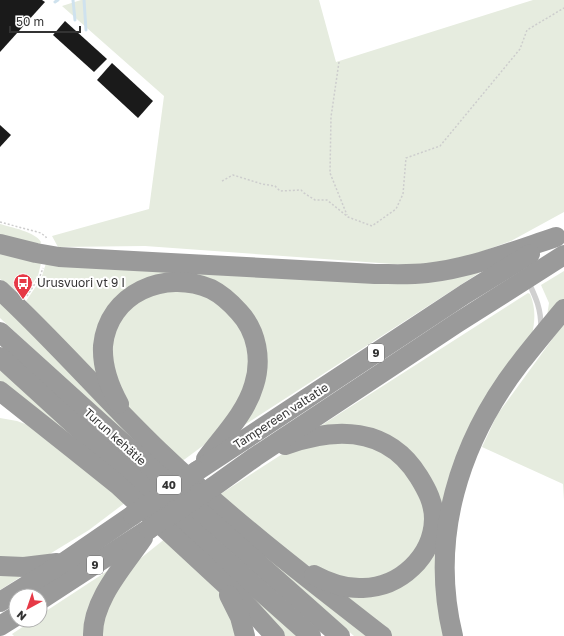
<svg xmlns="http://www.w3.org/2000/svg" width="564" height="636" font-family="'Golos Text',sans-serif">
<style>
.green{fill:#e6ecdf}
.lines{fill:none;stroke-linecap:round;stroke-linejoin:round}
.stream{stroke:#cfe2ee;stroke-width:3}
.building{fill:#1a1a1a}
.path{stroke:#cdcdcd;stroke-width:1.5;stroke-dasharray:2 2;stroke-linecap:butt}
.lane{stroke:#d0d0d0;stroke-width:5.5}
.highway{stroke:#9a9a9a;stroke-width:20}
.highway-bridge{stroke:#9a9a9a;stroke-width:20}
.labels{text-anchor:middle;stroke-width:4;stroke-linejoin:round;paint-order:stroke}
.shield{fill:#fff;stroke:#707070;stroke-width:1}
.shield-label{font-size:11px;font-weight:bold;fill:#333}
.poi-label{font-size:12px;fill:#333;stroke:#fff;text-anchor:start}
.street-label{font-size:12px;fill:#333;stroke:#fff}
</style>
<rect width="100%" height="100%" fill="#fff"/>
<g class="green">
<path d="M81 0H319L336 62 533 0H564V212L511 241 475 254 432 264 407 265 145 246 58 247 52 236 149 209 164 96 62 6Z"/>
<path d="M0 224C10 227 36 232 41 242L39 247 0 238Z"/>
<path d="M0 249 42 259 38 276 22 297 10 286 0 279Z"/>
<path d="M47 260 482 271 235 431 263 379 224 289 123 295 101 380 26 301 41 279Z"/>
<path d="M564 271V303L547 316 549 303 541 285Z"/>
<path d="M160 289 203 293 233 312 252 353 244 394 208 442 181 462 128 409 114 383 112 333 126 310Z"/>
<path d="M528 293 530 294C536 308 535 321 532 335L462 456 449 636H392L342 599 348 594 430 553 415 461 311 432Z"/>
<path d="M0 297 374 636H354L90 402 0 318Z"/>
<path d="M564 323V501L563 484 482 447 497 415Z"/>
<path d="M0 369 297 636H280L0 385Z"/>
<path d="M0 418 17 421 28 425 126 502 89 530 48 555 0 560Z"/>
<path d="M347 439 395 457 427 504 420 551 377 581 330 576 309 566 290 555 219 495 287 451Z"/>
<path d="M166 538 218 591 225 600 238 636H97L99 619 136 562Z"/>
<path d="M121 562 87 636H14L12 634 33 620H40V615Z"/>
<path d="M0 572 25 574 0 590Z"/>
</g>
<g class="lines">
<g class="stream">
<path d="M73 0 75 20"/>
<path d="M84 0 86 30"/>
<path d="M55 2 58 0"/>
</g>
</g>
<g class="building">
<path d="M0 0H42L45 2 0 52Z"/>
<path d="M65 21 107 59 94 72 53 35Z"/>
<path d="M112 63 153 101 138 118 97 80Z"/>
<path d="M0 125 11 135 0 147Z"/>
</g>
<g class="lines">
<g class="path">
<path d="M339 62 331 117 330 173 347 215"/>
<path d="M222 181 233 175 262 184 275 186 280 191 301 190 304 193 315 200H327L348 217 372 226 396 209 403 194 406 158 440 146 520 49 527 30 564 8"/>
<path d="M0 222 41 233 46 237 47 240"/>
<path d="M27 296 40 276 43 268"/>
</g>
<path class="lane" d="M528 281C536 298 541 308 541 328"/>
<g class="highway">
<path d="M0 244 36 253 59 257 375 274C392 274 410 275 427 273 471 268 514 251 556 237"/>
<path d="M0 290C55 341 105 399 159 451 229 518 306 577 382 636"/>
<path d="M0 332 116 437 340 636"/>
<path d="M0 357 102 450 311 636"/>
<path d="M0 391 73 449 118 485 241 599 275 636"/>
<path d="M119 404C109 386 102 367 103 346 108 293 165 269 211 289 221 294 231 303 239 312 257 331 262 360 254 385 246 413 223 436 206 459"/>
<path d="M285 445C335 427 388 426 419 477 427 490 434 503 434 519 433 557 400 587 363 588 346 589 329 583 314 575"/>
<path d="M197 471 465 294 530 254"/>
<path d="M213 487 255 457 457 323 564 255"/>
<path d="M0 566 24 567 57 563"/>
<path d="M229 595 240 617 245 636"/>
<path d="M40 600 149 529"/>
<path d="M0 602 63 563 133 515"/>
<path d="M0 626 16 616"/>
<path d="M93 636C92 600 124 566 143 538"/>
<path d="M453 636C429 538 459 442 520 363 534 345 549 327 564 309"/>
</g>
<g class="highway-bridge">
<path d="M133 515 197 471"/>
<path d="M149 529 213 487"/>
</g>
</g>
<defs>
<symbol id="bus-pin" viewBox="-11 -11 22 30"><path d="M0 17L-7.5 6A9.5 9.5 0 1 1 7.5 6Z" fill="#e63946" stroke="#fff"/><path d="M-5-6H5V4H4V6H2V4H-2V6H-4V4H-5ZM-3.5-4V0h7V-4ZM-3.5 1.2v1.5H-2V1.2ZM2 1.2v1.5H3.5V1.2Z" fill="#fff"/></symbol>
</defs>
<g fill-rule="evenodd">
<use href="#bus-pin" x="12" y="272" width="22" height="30"/>
</g>
<g class="labels">
<g class="shield">
<rect x="368" y="344" width="16" height="18" rx="3"/>
<rect x="157" y="476" width="24" height="18" rx="3"/>
<rect x="87" y="556" width="16" height="18" rx="3"/>
</g>
<g class="shield-label">
<text x="376" y="357">9</text>
<text x="169" y="489">40</text>
<text x="95" y="569">9</text>
</g>
<g class="poi-label">
<text x="37" y="287">Urusvuori vt 9 I</text>
</g>
<g class="street-label">
<text transform="translate(281 416) rotate(-33)" y="4">Tampereen valtatie</text>
<text transform="translate(115 437) rotate(42)" y="4">Turun kehätie</text>
</g>
</g>
<g transform="translate(28 608) rotate(220)"><circle r="19" fill="#ffffff" stroke="#adadad"/>
<path d="M0-3L7 15L0 10L-7 15Z" fill="#e63946"/>
<text y="-6" font-size="11" font-weight="bold" text-anchor="middle" fill="#333333">N</text>
</g>
<path d="M10 26v6h70v-6" fill="none" stroke="#333333" stroke-width="2"/>
<text x="16" y="26" font-size="12" fill="#333333" stroke="#ffffff" stroke-width="3" paint-order="stroke">50 m</text>
</svg>
